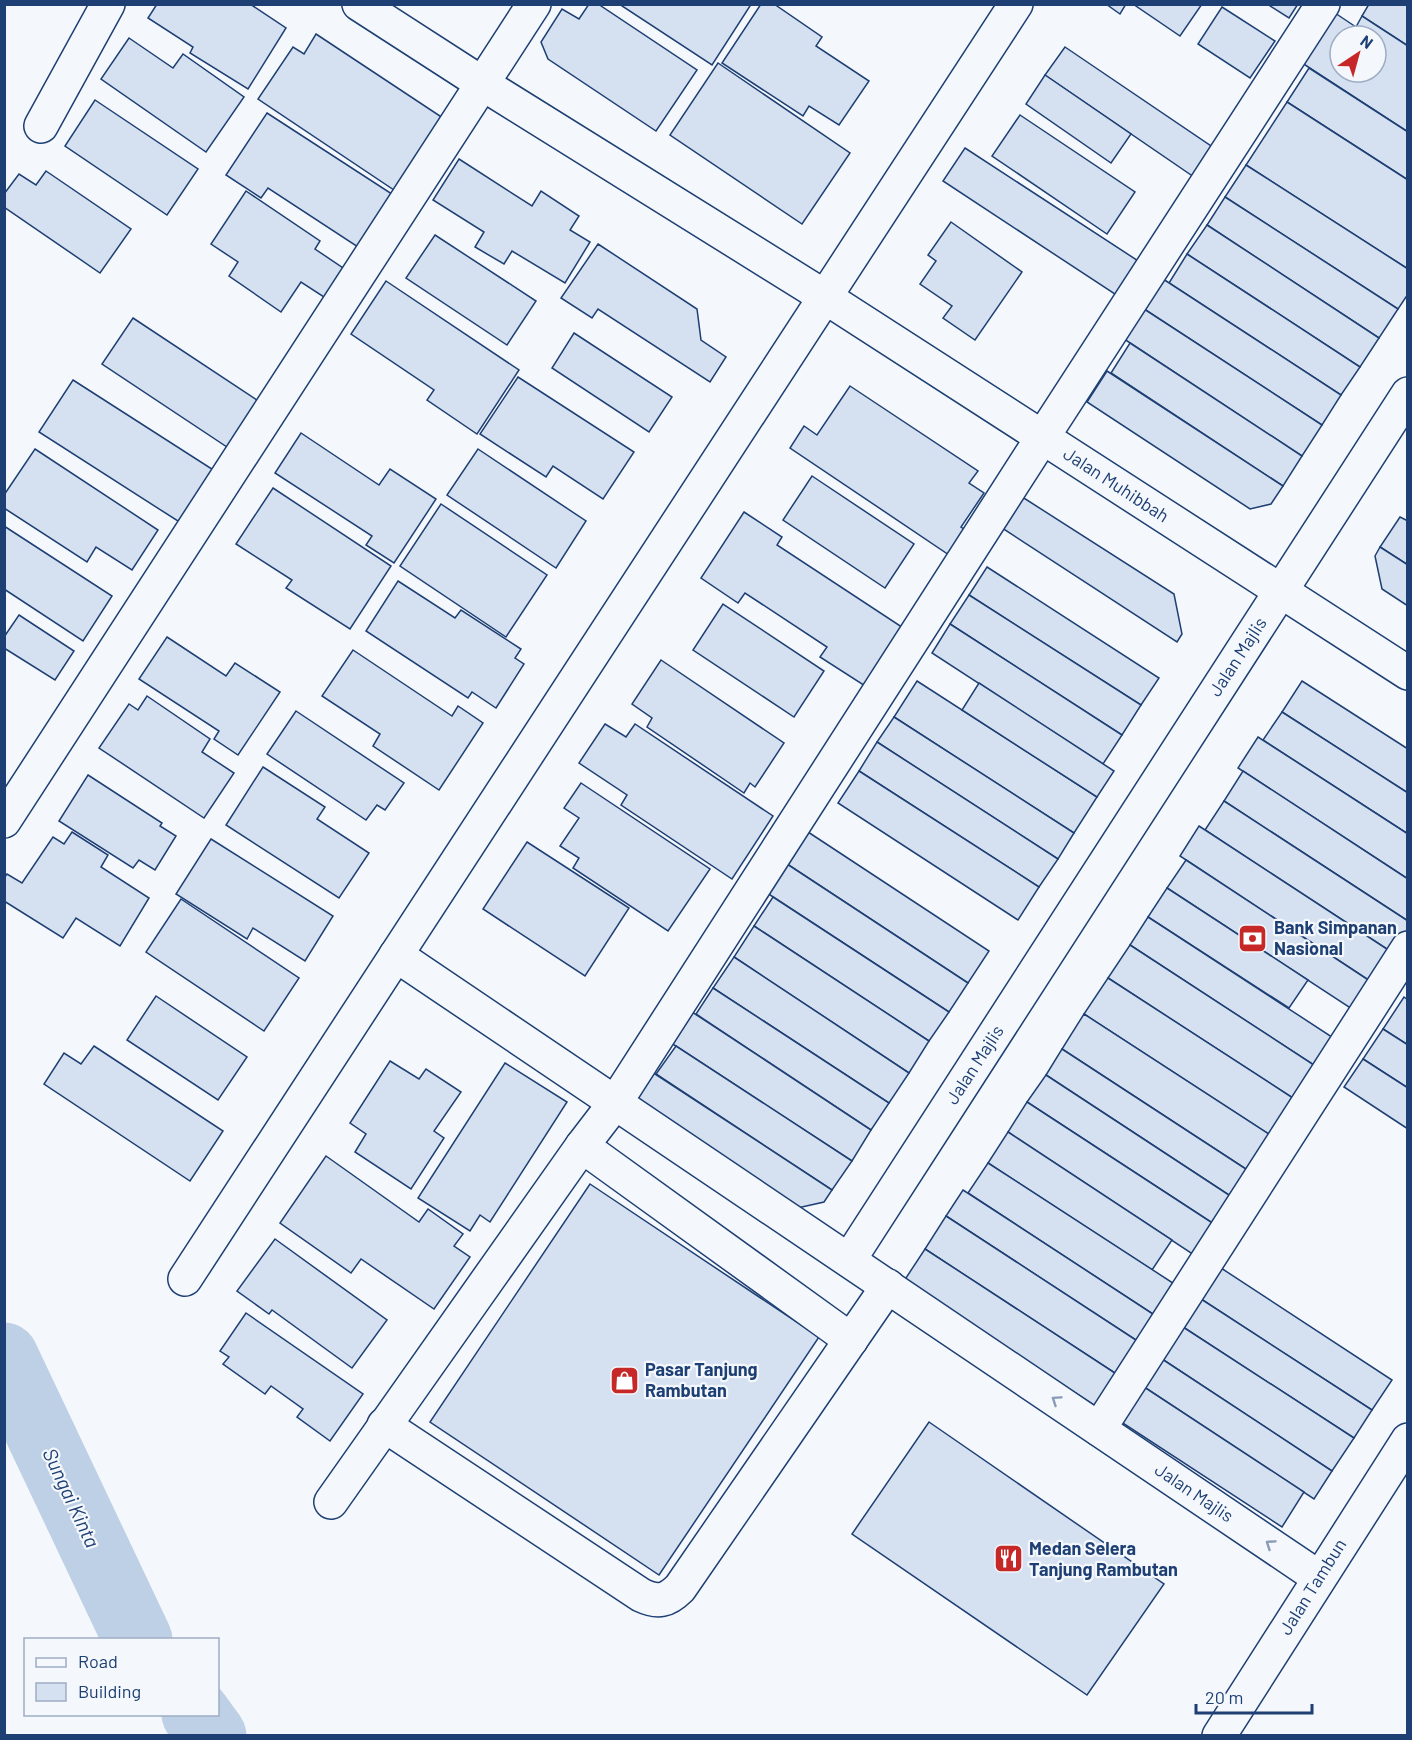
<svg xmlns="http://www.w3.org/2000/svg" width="1412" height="1740" font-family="Barlow,sans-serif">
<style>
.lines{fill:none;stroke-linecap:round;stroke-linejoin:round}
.river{stroke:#bed0e5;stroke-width:69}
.building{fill:#d5e0f0;stroke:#1d3f73;stroke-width:1.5;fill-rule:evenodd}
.minor-casing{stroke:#1d3f73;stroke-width:36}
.major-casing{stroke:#1d3f73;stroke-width:36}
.minor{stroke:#f4f7fb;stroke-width:33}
.major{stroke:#f4f7fb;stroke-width:33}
.oneway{stroke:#889bb7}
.labels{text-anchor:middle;stroke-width:4.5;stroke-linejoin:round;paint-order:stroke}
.street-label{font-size:18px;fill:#1d3f73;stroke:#f4f7fb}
.poi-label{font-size:18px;font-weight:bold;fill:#1d3f73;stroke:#f4f7fb;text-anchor:start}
.water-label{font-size:20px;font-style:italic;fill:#1d3f73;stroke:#f4f7fb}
</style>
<rect width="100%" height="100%" fill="#f4f7fb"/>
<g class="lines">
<g class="river">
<path d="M4 1357 138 1640"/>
<path d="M196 1714 212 1736"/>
</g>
</g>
<g class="building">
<path d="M157 4H250L286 28 248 89 190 53 193 47 148 18Z"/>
<path d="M589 4H598L697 70 656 131 548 59 541 42 562 9 579 19Z"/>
<path d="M619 4H747L750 6 712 65Z"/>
<path d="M761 4H774L822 37 816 46 869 81 839 125 809 106 803 116 722 63Z"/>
<path d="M1106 4H1126L1120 14Z"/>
<path d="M1133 4H1202L1180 36Z"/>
<path d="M1267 4H1298L1289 18Z"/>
<path d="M1369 4H1408V46L1362 16Z"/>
<path d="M1222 7 1275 41 1250 78 1198 44Z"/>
<path d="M1332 11 1356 27 1362 16 1408 46V132L1299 61ZM1340 36H1376V72H1340Z"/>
<path d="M316 34 446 120 397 192 258 99 293 47 304 54Z"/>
<path d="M129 38 173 68 183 54 244 97 206 152 101 79Z"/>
<path d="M1065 47 1214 148 1194 177 1045 75Z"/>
<path d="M718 63 850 153 802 224 670 135Z"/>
<path d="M1309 68 1408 132V180L1287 102Z"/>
<path d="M1045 75 1131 134 1111 163 1026 104Z"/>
<path d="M95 100 198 169 167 215 65 146Z"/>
<path d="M1287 102 1408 180V269L1246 165Z"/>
<path d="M267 113 395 196 361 249 268 188 261 198 226 175Z"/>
<path d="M1020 115 1135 192 1107 234 992 156Z"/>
<path d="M965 148 1149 268 1127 302 943 181Z"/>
<path d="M459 159 532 206 541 191 579 216 570 230 590 242 565 283 512 251 504 264 475 247 484 232 433 200Z"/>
<path d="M1246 165 1408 269V294L1398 309 1225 197Z"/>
<path d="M46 171 131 229 100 273 4 207V194L19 174 36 185Z"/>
<path d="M246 191 320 241 315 249 346 270 327 299 301 282 281 312 229 276 238 262 211 244Z"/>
<path d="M1225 197 1398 309 1379 338 1207 225Z"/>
<path d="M951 222 1022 272 975 340 943 318 952 306 920 284 936 261 928 255Z"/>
<path d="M1207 225 1379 338 1360 367 1187 254Z"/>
<path d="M435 235 536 301 507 345 406 278Z"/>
<path d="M598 244 697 309 701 340 726 357 710 382 598 309 592 318 561 298Z"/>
<path d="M1187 254 1360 367 1341 395 1169 283Z"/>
<path d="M1160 277 1341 395 1322 425 1141 307Z"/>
<path d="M386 281 519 370 477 434 427 400 434 390 351 334Z"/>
<path d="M1141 307 1322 425 1302 456 1121 337Z"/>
<path d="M133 318 260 402 230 449 102 364Z"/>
<path d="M574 333 672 397 649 432 552 368Z"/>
<path d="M1130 343 1302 456 1283 486 1111 373Z"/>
<path d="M1107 371 1283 486 1271 504 1250 509 1087 402Z"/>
<path d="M518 377 634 452 603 499 553 466 546 477 480 434Z"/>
<path d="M73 380 215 471 181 523 39 432Z"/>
<path d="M850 386 978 471 969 483 984 493 961 527 974 536 958 561 790 448 804 426 817 435Z"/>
<path d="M301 433 379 485 390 469 436 499 394 563 366 545 372 536 275 473Z"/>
<path d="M35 449 158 530 132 570 96 547 87 562 4 508V495Z"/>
<path d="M478 449 586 521 556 568 447 495Z"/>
<path d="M812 476 914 544 885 588 783 520Z"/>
<path d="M273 488 391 566 350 629 286 588 292 580 236 544Z"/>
<path d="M1016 493 1174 594 1182 634 1177 642 996 524Z"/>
<path d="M441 504 547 575 506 637 400 566Z"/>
<path d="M744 512 782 537 777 545 914 635 876 693 820 657 827 647 745 593 738 603 701 578Z"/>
<path d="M1400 517 1408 521V565L1380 547Z"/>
<path d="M4 526 112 596 83 641 4 589Z"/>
<path d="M1380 547 1408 565V606L1382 589 1375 556Z"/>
<path d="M987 567 1159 678 1141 705 969 595Z"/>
<path d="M398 581 455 618 461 610 521 649 515 658 524 664 496 708 472 692 468 698 366 631Z"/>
<path d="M969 595 1141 705 1122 735 950 624Z"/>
<path d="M723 604 824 671 794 717 693 650Z"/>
<path d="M19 615 74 651 55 680 4 648V637Z"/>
<path d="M950 624 1122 735 1103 764 932 653Z"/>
<path d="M167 637 226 676 235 663 280 692 238 755 214 739 219 731 139 679Z"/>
<path d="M353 650 452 716 458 706 483 723 439 790 373 746 380 734 322 696Z"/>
<path d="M661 660 784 743 755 787 750 783 744 793 647 727 652 718 632 704Z"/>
<path d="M917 681 1097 797 1074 833 894 717Z"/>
<path d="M1302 681 1408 749V793L1282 712Z"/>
<path d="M979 683 1114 771 1097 797 962 710Z"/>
<path d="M147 696 210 739 202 752 234 773 204 818 99 748 129 704 138 710Z"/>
<path d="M296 711 404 783 385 810 377 805 366 820 267 754Z"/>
<path d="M1282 712 1408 793V834L1263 740Z"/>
<path d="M894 717 1074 833 1058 859 877 742Z"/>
<path d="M605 724 626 737 635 724 773 816 732 879 621 805 627 795 579 763Z"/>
<path d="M1258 737 1408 834V879L1238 768Z"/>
<path d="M877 742 1058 859 1039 887 859 771Z"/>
<path d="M263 767 325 807 317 819 369 853 339 898 226 825Z"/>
<path d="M859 771 1039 887 1018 920 838 803Z"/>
<path d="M1243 771 1408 879V921L1224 801Z"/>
<path d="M88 775 162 823 160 826 176 836 155 870 139 860 133 868 59 821Z"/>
<path d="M581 783 710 869 668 931 573 868 579 858 560 846 579 818 564 808Z"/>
<path d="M1224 801 1408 921V930L1393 953 1205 830Z"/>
<path d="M1199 826 1393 953 1373 983 1180 856Z"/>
<path d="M805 830 989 951 968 983 784 862Z"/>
<path d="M72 832 108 855 101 867 149 898 120 946 76 918 63 938 4 901V878L7 874 22 883 53 837 64 844Z"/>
<path d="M211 839 333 916 305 961 253 928 247 939 176 894Z"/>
<path d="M527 842 629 908 585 976 483 909Z"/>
<path d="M1186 860 1373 983 1355 1011 1167 888Z"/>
<path d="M784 862 968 983 949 1012 764 891Z"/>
<path d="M1167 888 1308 980 1289 1008 1148 917Z"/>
<path d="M773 897 949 1012 929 1041 754 926Z"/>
<path d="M181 899 299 978 264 1031 146 952Z"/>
<path d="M1148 917 1338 1041 1320 1069 1130 945Z"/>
<path d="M754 926 929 1041 909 1073 734 957Z"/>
<path d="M1130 945 1320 1069 1299 1102 1108 978Z"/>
<path d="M734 957 909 1073 889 1103 713 988Z"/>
<path d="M1108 978 1299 1102 1275 1138 1084 1014Z"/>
<path d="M713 988 889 1103 871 1130 696 1014Z"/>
<path d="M156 996 247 1057 218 1100 127 1040Z"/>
<path d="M1404 997 1408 1000V1045L1383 1029Z"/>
<path d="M686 1008 871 1130 852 1161 665 1039Z"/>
<path d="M1084 1014 1275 1138 1252 1173 1062 1049Z"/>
<path d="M1383 1029 1408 1045V1088L1363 1059Z"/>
<path d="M94 1046 223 1131 190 1181 44 1084 64 1053 81 1064Z"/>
<path d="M676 1046 852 1161 832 1190 656 1074Z"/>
<path d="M1062 1049 1252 1173 1235 1199 1046 1075Z"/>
<path d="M1363 1059 1408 1088V1129L1344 1087Z"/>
<path d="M390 1061 419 1079 426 1069 461 1092 434 1131 444 1138 411 1189 355 1152 366 1134 350 1123Z"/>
<path d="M505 1063 567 1102 490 1222 480 1215 470 1231 418 1198Z"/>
<path d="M649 1070 832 1190 824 1202 793 1209 629 1101Z"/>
<path d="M1046 1075 1235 1199 1217 1226 1027 1102Z"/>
<path d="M1027 1102 1217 1226 1197 1257 1008 1132Z"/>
<path d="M1008 1132 1172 1240 1152 1270 988 1163Z"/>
<path d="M326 1156 419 1222 428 1209 463 1234 454 1246 470 1257 434 1309 361 1259 351 1273 280 1223Z"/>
<path d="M988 1163 1179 1287 1159 1318 968 1193Z"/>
<path d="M590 1184 819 1337 659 1575 430 1422Z"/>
<path d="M963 1190 1159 1318 1142 1344 946 1216Z"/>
<path d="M946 1216 1142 1344 1121 1377 925 1249Z"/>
<path d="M275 1239 387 1320 352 1368 272 1310 269 1314 237 1291Z"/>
<path d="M925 1249 1121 1377 1100 1409 904 1281Z"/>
<path d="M1221 1268 1392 1380 1372 1410 1201 1299Z"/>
<path d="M1201 1299 1372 1410 1354 1438 1183 1327Z"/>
<path d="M246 1313 363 1394 330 1441 297 1417 303 1409 271 1386 265 1394 223 1364 229 1357 220 1351Z"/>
<path d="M1183 1327 1354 1438 1332 1471 1162 1359Z"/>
<path d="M1162 1359 1332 1471 1314 1499 1144 1387Z"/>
<path d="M1135 1381 1304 1492 1282 1527 1112 1416Z"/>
<path d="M929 1422 1164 1584 1087 1695 852 1534Z"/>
</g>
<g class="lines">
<defs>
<g id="minor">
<path d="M359 4 483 84 825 297 1408 673"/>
<path d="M41 126 108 4"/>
<path d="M4 821 534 4"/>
<path d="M396 955 1318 1577"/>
<path d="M582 1146 851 1340"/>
<path d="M849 1260 1408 394"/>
<path d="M185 1279 1016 4"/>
<path d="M384 1425 641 1595C658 1603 667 1601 680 1588L888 1286"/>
<path d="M1099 1429 1408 948"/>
<path d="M331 1502 582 1146 615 1103 1042 438 1323 4"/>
</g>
<path id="major" d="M1219 1736 1408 1440"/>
</defs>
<use href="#minor" class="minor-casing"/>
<use href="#major" class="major-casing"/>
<use href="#minor" class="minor"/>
<use href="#major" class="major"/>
</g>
<defs><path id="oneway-chevron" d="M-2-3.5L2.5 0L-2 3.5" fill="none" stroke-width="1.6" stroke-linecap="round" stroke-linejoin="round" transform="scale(1.5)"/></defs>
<g class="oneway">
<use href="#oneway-chevron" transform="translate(1056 1400) rotate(-146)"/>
<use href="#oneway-chevron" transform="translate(1270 1544) rotate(-146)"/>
</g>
<defs>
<symbol id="bank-square" viewBox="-11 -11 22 22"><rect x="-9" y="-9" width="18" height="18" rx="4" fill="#c62828" stroke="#f4f7fb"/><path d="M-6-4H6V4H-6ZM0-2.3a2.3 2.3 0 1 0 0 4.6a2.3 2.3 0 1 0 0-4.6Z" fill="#fff"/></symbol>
<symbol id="shop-square" viewBox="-11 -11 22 22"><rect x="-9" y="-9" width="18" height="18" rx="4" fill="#c62828" stroke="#f4f7fb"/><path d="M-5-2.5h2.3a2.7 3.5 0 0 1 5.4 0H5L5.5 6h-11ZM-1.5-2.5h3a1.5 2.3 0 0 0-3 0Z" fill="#fff"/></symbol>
<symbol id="restaurant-square" viewBox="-11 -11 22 22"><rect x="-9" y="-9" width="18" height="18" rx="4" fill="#c62828" stroke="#f4f7fb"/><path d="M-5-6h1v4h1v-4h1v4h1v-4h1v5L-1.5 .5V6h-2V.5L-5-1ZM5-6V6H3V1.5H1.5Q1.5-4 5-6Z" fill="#fff"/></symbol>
</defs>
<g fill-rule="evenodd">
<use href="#bank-square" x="1236" y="922" width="33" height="33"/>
<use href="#shop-square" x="608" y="1364" width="33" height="33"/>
<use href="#restaurant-square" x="992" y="1542" width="33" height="33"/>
</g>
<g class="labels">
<g class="street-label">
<text transform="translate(1116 485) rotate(33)" y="6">Jalan Muhibbah</text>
<text transform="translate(1238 657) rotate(-57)" y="6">Jalan Majlis</text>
<text transform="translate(975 1065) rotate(-57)" y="6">Jalan Majlis</text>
<text transform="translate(1194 1493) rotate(34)" y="6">Jalan Majlis</text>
<text transform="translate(1313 1587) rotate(-58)" y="6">Jalan Tambun</text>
</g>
<g class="poi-label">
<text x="1274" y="934">Bank Simpanan<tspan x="1274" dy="21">Nasional</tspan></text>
<text x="645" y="1376">Pasar Tanjung<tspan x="645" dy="21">Rambutan</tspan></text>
<text x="1029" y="1555">Medan Selera<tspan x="1029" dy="21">Tanjung Rambutan</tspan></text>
</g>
<g class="water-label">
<text transform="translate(71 1498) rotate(65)" y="7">Sungai Kinta</text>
</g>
</g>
<rect width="1412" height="1740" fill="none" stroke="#1d3f73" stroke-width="12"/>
<rect x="24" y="1638" width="195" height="78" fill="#f4f7fb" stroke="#9eadc5" stroke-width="1.5"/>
<rect x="36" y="1658" width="30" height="9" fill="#f4f7fb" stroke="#9eadc5" stroke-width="1.5"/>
<text x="78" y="1668" font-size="18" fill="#1d3f73">Road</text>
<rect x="36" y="1683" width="30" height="18" fill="#d5e0f0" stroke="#9eadc5" stroke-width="1.5"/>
<text x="78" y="1698" font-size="18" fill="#1d3f73">Building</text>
<g transform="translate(1358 54) rotate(36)"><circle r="28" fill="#f4f7fb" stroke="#9eadc5" stroke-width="1.5"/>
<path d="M0-4.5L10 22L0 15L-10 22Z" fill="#c62828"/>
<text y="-9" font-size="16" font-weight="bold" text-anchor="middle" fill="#1d3f73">N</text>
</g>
<path d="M1196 1704v9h116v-9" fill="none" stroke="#1d3f73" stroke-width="3"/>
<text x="1205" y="1704" font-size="18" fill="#1d3f73" stroke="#f4f7fb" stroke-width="4.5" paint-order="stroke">20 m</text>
</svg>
